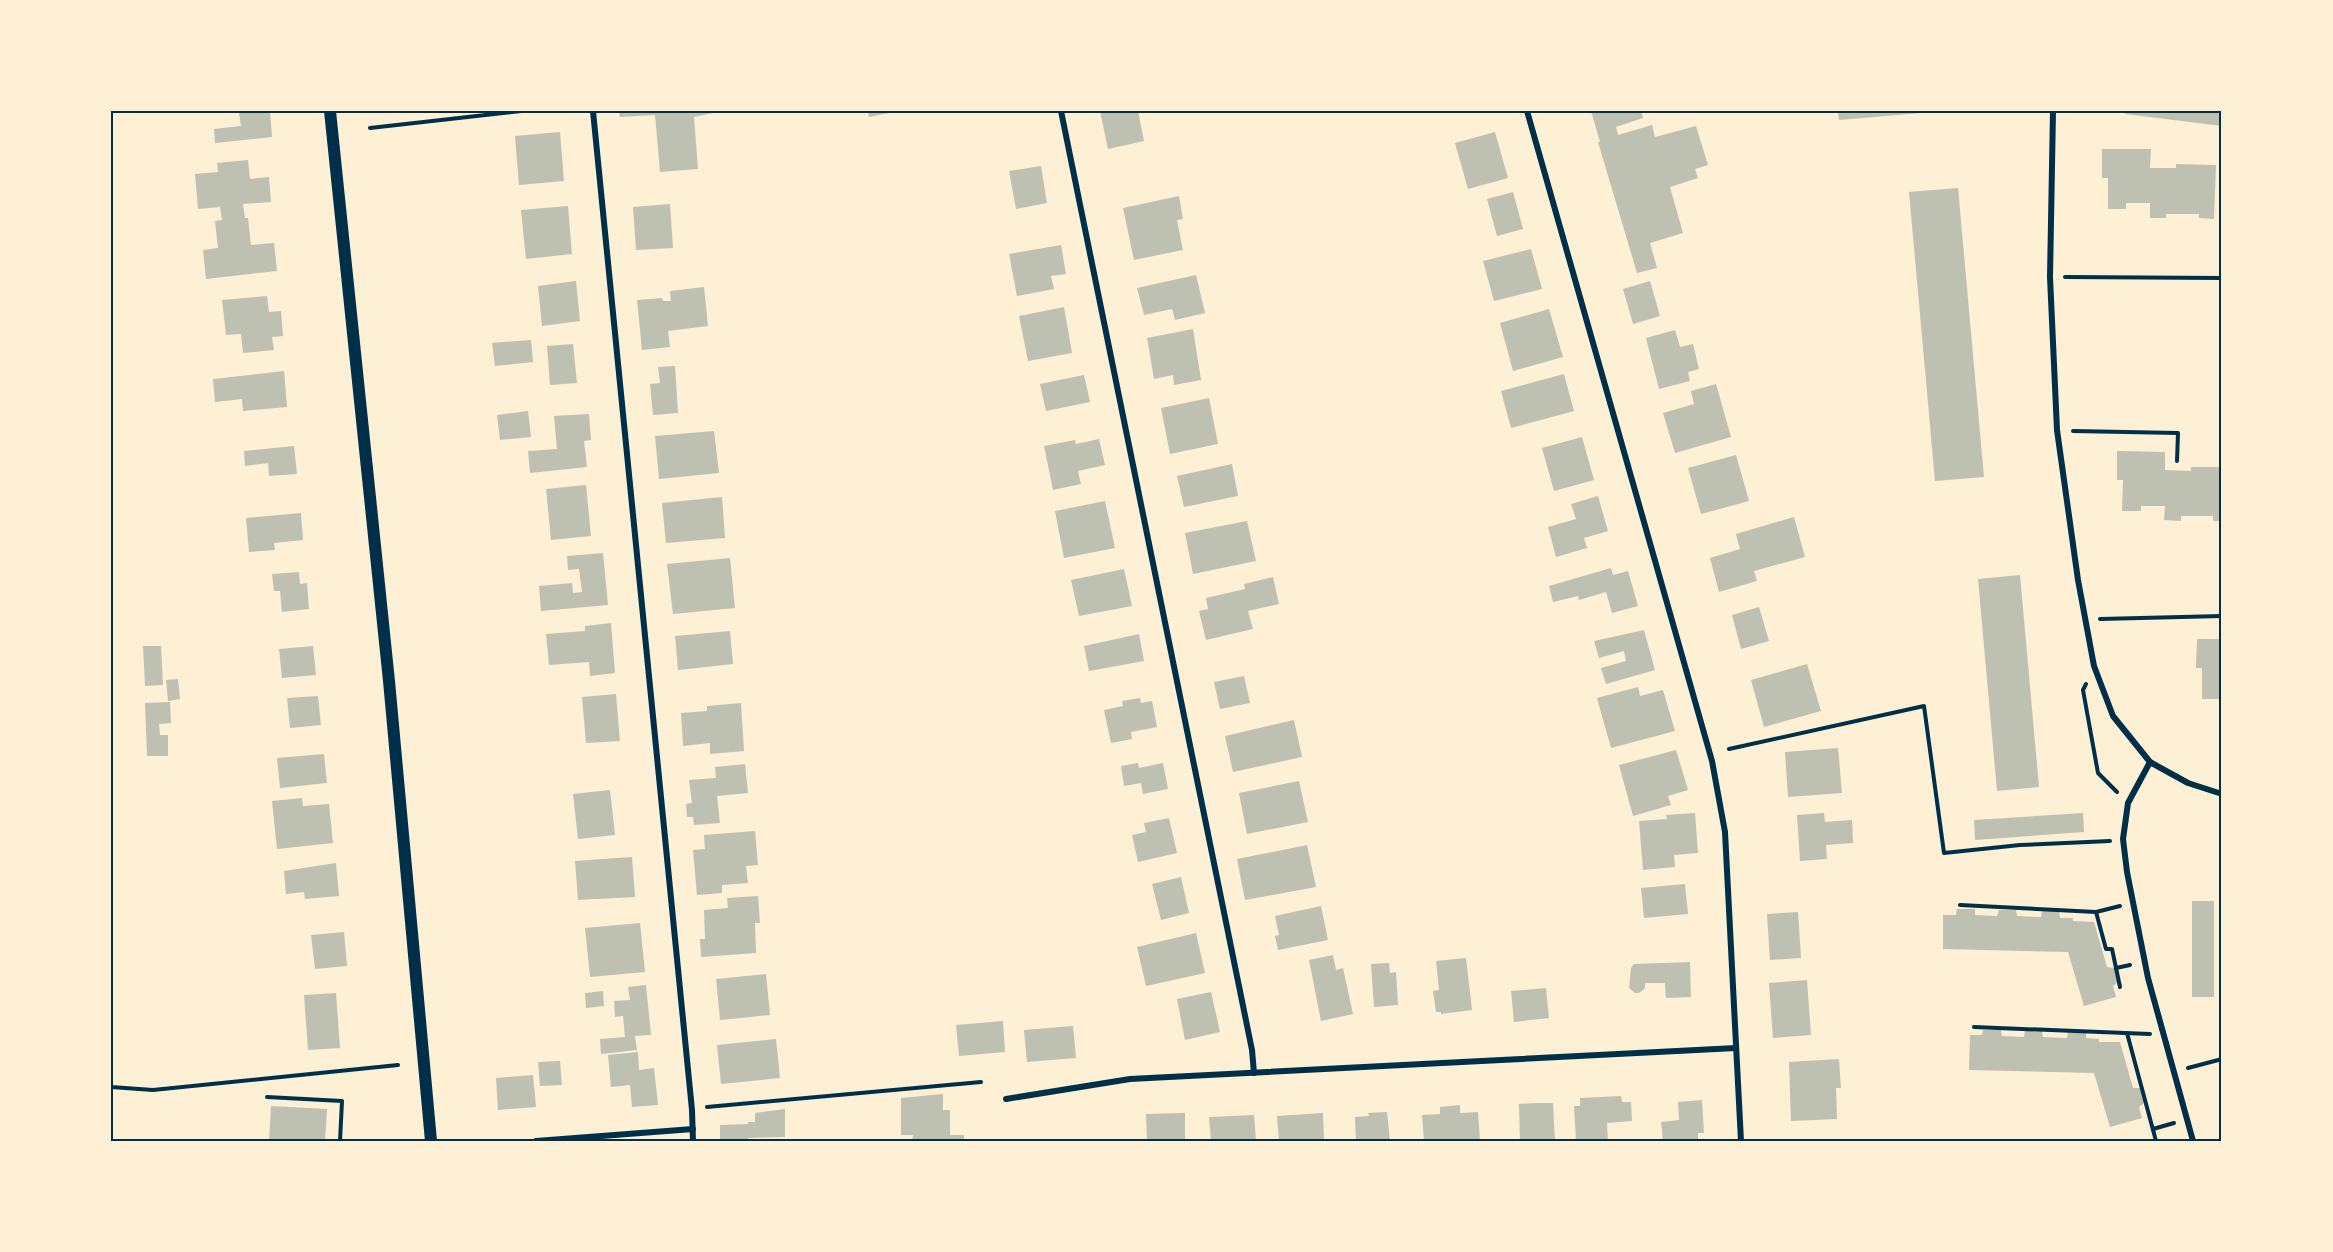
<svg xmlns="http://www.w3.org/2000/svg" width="2333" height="1252" font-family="Roboto,sans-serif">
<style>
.building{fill:#bec0b2}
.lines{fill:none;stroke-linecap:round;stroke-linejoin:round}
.path{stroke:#003049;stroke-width:4}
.minor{stroke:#003049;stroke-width:6}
.secondary{stroke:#003049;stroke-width:12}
.neatline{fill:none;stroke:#003049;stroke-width:2}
</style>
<rect width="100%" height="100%" fill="#fdf0d5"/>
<g class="building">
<path d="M270 111 272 137 215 143 214 129 241 126 239 113Z"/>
<path d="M619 111H718V112L694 117 698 169 660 172 655 115 620 117Z"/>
<path d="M868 111H894V112L869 117Z"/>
<path d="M1100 111H1138L1144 141 1108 149Z"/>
<path d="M1591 111H1641L1643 118 1616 127 1618 135 1652 125 1655 137 1696 126 1708 165 1695 169 1698 178 1670 187 1683 233 1650 243 1657 268 1637 273 1598 142H1600Z"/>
<path d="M1838 111H1921V113L1839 120Z"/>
<path d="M2126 111H2222V126L2125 114Z"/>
<path d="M560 132 564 181 519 185 515 136Z"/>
<path d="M1495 132 1508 178 1468 189 1455 143Z"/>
<path d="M2102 149H2151L2150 168H2176V164L2216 165 2214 219 2199 218V214H2166V218H2150V203H2126V209H2108V178H2102Z"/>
<path d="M248 160 250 179 269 177 271 202 243 204 245 218H248L251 245 274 243 277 271 206 279 203 250 218 248 215 221 222 220 220 207 198 209 195 174 218 172 217 163Z"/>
<path d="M1041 166 1047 203 1016 209 1009 171Z"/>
<path d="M1958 188 1984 477 1935 481 1909 192Z"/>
<path d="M1513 192 1523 229 1497 236 1487 199Z"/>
<path d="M1179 196 1183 219 1177 220 1183 250 1134 260 1123 208Z"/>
<path d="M670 204 673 248 636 250 633 207Z"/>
<path d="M568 206 572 254 526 259 521 210Z"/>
<path d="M1061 245 1066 274 1051 276 1054 289 1017 296 1009 254Z"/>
<path d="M1531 249 1542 289 1494 301 1483 261Z"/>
<path d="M1196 275 1205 313 1175 320 1172 309 1144 315 1137 288Z"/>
<path d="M576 281 580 321 542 326 538 286Z"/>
<path d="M1650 281 1660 316 1633 324 1623 289Z"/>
<path d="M704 287 708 326 668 331 670 347 642 350 637 300 662 298 663 301H671L670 291Z"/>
<path d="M267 296 269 312 281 311 283 336 272 337 274 350 243 353 241 334 226 335 222 300Z"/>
<path d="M1064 307 1072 353 1028 361 1019 316Z"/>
<path d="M1549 309 1563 357 1513 371 1500 323Z"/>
<path d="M1193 329 1201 380 1174 385 1173 375 1154 379 1147 338Z"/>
<path d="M1675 330 1680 347 1693 344 1699 369 1688 372 1690 381 1659 389 1646 338Z"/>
<path d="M531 340 533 362 495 366 492 343Z"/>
<path d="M573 344 577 383 550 385 547 346Z"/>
<path d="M675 366 678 413 653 415 650 384 660 383 658 367Z"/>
<path d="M284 371 287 407 243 411 242 399 215 402 213 379Z"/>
<path d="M1564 374 1574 411 1511 428 1501 391Z"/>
<path d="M1084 375 1090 402 1046 411 1040 384Z"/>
<path d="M1716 384 1731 437 1675 453 1663 413 1694 404 1691 391Z"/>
<path d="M1209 398 1218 444 1170 454 1161 408Z"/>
<path d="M528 411 531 437 500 440 497 415Z"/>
<path d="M589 414 591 440 584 441 587 467 530 473 528 451 557 449 554 416Z"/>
<path d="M714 431 719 473 659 479 655 436Z"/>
<path d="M1582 437 1594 480 1554 491 1542 448Z"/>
<path d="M1099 439 1105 465 1078 471 1081 484 1053 490 1044 446 1075 440 1076 444Z"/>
<path d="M294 446 297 474 269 476 268 463 245 466 244 451Z"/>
<path d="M2117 451 2165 452V470L2191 471V467H2222V521H2213V516H2181V521L2164 520 2165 506H2141V511H2122L2123 480H2117Z"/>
<path d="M1736 455 1749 501 1701 514 1688 468Z"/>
<path d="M1232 464 1238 496 1184 507 1177 476Z"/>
<path d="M586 485 591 536 551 540 546 489Z"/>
<path d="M1598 496 1608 531 1584 538 1587 548 1556 557 1548 527 1576 519 1571 504Z"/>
<path d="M722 497 725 538 666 543 662 503Z"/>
<path d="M1105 501 1115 548 1064 558 1055 511Z"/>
<path d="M301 513 303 540 274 543 275 550 249 552 246 518Z"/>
<path d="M1794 517 1805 557 1754 571 1757 581 1719 592 1710 558 1740 549 1736 534Z"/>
<path d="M1247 521 1256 561 1193 574 1185 533Z"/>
<path d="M603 553 608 605 541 611 539 586 572 583 573 593 582 592 579 569 568 570 567 556Z"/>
<path d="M730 558 735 608 673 614 667 564Z"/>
<path d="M1611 568 1613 575 1628 571 1638 606 1612 613 1606 592 1579 600 1578 596 1553 602 1549 586Z"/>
<path d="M1124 569 1132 606 1079 616 1071 580Z"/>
<path d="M299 572 300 584 307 583 309 609 282 612 280 591H274L272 574Z"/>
<path d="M2020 575 2039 787 1997 791 1978 579Z"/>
<path d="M1273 577 1279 604 1248 611 1253 629 1206 640 1199 611 1208 609 1206 598 1245 589 1244 584Z"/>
<path d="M1759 607 1769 641 1741 649 1732 615Z"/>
<path d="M611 623 615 673 590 676 589 662 549 665 546 634 585 631V626Z"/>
<path d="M1644 630 1655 670 1606 684 1601 668 1626 661 1624 651 1599 658 1594 641Z"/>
<path d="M730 631 733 664 678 670 675 636Z"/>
<path d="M1139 634 1144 661 1089 671 1084 646Z"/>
<path d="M2197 639H2222L2221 699H2202V668H2196Z"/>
<path d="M143 646H161L163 685 145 686Z"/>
<path d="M313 646 316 675 282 678 279 649Z"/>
<path d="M1807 664 1821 711 1764 727 1751 680Z"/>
<path d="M1244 676 1250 703 1220 709 1214 682Z"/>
<path d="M178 679 180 699 168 701 166 680Z"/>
<path d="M1638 687 1640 696 1663 690 1675 731 1611 748 1597 698Z"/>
<path d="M616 694 620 741 586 743 582 697Z"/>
<path d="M318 696 321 725 290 728 287 698Z"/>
<path d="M1140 698 1141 703 1152 701 1157 727 1131 732 1132 739 1111 743 1104 710 1123 706 1122 701Z"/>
<path d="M170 702 171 723 159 724 160 735H168V756H147L145 703Z"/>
<path d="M741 703 744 751 710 754V743L683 746 681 713 707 711V706Z"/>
<path d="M1294 720 1302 757 1233 772 1225 736Z"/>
<path d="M1838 748 1842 793 1788 797 1785 752Z"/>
<path d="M1676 750 1688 790 1668 796 1671 805 1633 816 1619 765Z"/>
<path d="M324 754 327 783 280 788 277 758Z"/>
<path d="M1138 763 1139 768 1163 763 1168 789 1143 794 1141 783 1124 786 1121 766Z"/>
<path d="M745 764 748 793 717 796 720 823 694 825 693 817H687L686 804 692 803 689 780 716 778 715 767Z"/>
<path d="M1299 781 1308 822 1247 834 1239 793Z"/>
<path d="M610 790 615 835 578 839 573 794Z"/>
<path d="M302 798 303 806 329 804 333 843 277 849 272 801Z"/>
<path d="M1695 813 1698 853 1674 855 1675 867 1643 870 1639 821 1667 819 1666 815Z"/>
<path d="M1824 813 1825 822 1852 820 1853 843 1826 845 1827 859 1800 861 1797 815Z"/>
<path d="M2083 813 2084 832 1975 840 1974 820Z"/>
<path d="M1169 818 1177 853 1138 862 1132 835 1146 832 1144 823Z"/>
<path d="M755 831 758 865 746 866 748 883 722 885V893L697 895 693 850 705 849 704 835Z"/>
<path d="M1307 845 1316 887 1245 900 1237 859Z"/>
<path d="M632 857 635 897 578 900 575 861Z"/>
<path d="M336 863 339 896 305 899 304 892 286 894 284 871Z"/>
<path d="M1181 877 1189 913 1161 920 1152 884Z"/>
<path d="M1685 884 1688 914 1644 918 1641 888Z"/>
<path d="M758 896 760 923H755L756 953 701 957 700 939H705L704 910 728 908 727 898Z"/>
<rect x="2192" y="901" width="22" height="96"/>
<path d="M1321 906 1328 940 1278 950 1275 936 1279 935 1275 916Z"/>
<path d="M1957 909H1975V915L1997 916 1999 910H2016L2017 916 2041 917 2042 911H2059L2060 918H2073V921L2094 922 2107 967 2114 968 2118 982 2113 986 2116 997 2084 1006 2068 952 1943 949V915H1956Z"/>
<path d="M1798 912 1801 958 1770 960 1767 914Z"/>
<path d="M640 923 645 972 590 977 585 928Z"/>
<path d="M344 932 347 966 315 969 311 935Z"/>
<path d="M1196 933 1205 973 1146 986 1137 947Z"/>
<path d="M1333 955 1336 970 1343 968 1353 1014 1321 1021 1309 960Z"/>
<path d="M1466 958 1472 1010 1441 1014V1012H1436L1433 991 1439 990 1436 961Z"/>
<path d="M1690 962 1691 997 1666 998 1665 983H1645V988L1639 993H1635L1629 988 1631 968 1634 964Z"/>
<path d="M1389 963 1390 973 1396 972 1398 1005 1374 1007 1371 964Z"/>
<path d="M766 974 770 1015 720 1020 716 979Z"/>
<path d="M1807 980 1811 1035 1773 1038 1769 983Z"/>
<path d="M646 985 651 1035 635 1036 637 1050 601 1054 600 1039 625 1037 623 1016 615 1017 614 1001 630 1000 628 987Z"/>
<path d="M1546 988 1549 1018 1514 1022 1511 991Z"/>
<path d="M603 991 604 1006 586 1008 585 993Z"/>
<path d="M1211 992 1220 1032 1185 1040 1177 999Z"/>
<path d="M336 993 340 1048 308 1050 304 995Z"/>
<path d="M1003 1021 1005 1052 959 1056 956 1025Z"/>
<path d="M1073 1026 1076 1058 1027 1062 1024 1030Z"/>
<path d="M1983 1030H2001L2002 1036 2024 1037 2025 1030 2042 1031 2043 1037 2067 1038 2068 1032H2086V1038L2099 1039V1042H2120L2133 1088H2140L2144 1103 2139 1107 2142 1118 2110 1127 2094 1073 1969 1070 1970 1035H1982Z"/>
<path d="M776 1039 780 1078 721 1084 717 1045Z"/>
<path d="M638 1052 639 1070 654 1068 658 1105 632 1107 630 1085 611 1087 608 1055Z"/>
<path d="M1839 1059 1841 1088H1836L1837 1119 1791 1121 1789 1062Z"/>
<path d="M560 1061 562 1085 540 1086 538 1062Z"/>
<path d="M533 1075 536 1107 498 1110 496 1078Z"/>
<path d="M943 1094V1110H950V1135H964V1141H912L913 1135H901V1098Z"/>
<path d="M1621 1096 1622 1102H1631L1632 1121 1607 1123 1608 1141H1576L1574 1106H1580V1098Z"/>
<path d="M1702 1100 1704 1133H1698V1141H1663L1661 1122 1679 1120 1678 1102Z"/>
<path d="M1536 1103H1553L1555 1141H1520L1519 1104Z"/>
<path d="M1460 1105V1113L1478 1112 1480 1141H1424L1422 1115 1440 1114V1107Z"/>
<path d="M271 1106 327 1109 325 1141H269Z"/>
<path d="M785 1109V1137L748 1138V1141H720V1125L748 1124V1122H755V1113Z"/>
<path d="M1387 1112 1390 1141H1356L1355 1117 1369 1116 1368 1113Z"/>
<path d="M1185 1113V1141H1147L1146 1114Z"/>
<path d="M1323 1113 1324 1141H1279L1277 1116Z"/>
<path d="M1254 1115 1256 1141H1211L1209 1117Z"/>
</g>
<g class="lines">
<g class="path">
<path d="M370 128 521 111"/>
<path d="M2065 277 2222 278"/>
<path d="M2073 431 2178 433 2177 461"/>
<path d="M2100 619 2222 616"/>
<path d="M2086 684 2083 690 2098 773 2117 792"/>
<path d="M1729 749 1924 706 1944 853 2020 845 2110 841"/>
<path d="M1960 905 2096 912 2120 906"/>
<path d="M2096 912 2106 949H2112L2120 987"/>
<path d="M2116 968 2130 965"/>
<path d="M1974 1027 2150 1034"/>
<path d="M2127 1033 2156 1141"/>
<path d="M2188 1068 2222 1059"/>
<path d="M111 1087 153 1090 398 1065"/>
<path d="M267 1097 342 1101 340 1141"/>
<path d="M707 1107 981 1082"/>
<path d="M2153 1129 2174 1123"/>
</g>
<g class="minor">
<path d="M593 111 692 1110 693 1141"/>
<path d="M1061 111 1252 1050 1254 1073"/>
<path d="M1527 111 1712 761 1725 832 1741 1141"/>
<path d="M2053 111 2050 277 2057 430 2078 580 2094 666 2113 716 2150 762 2188 783 2222 794"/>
<path d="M2150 762 2128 803 2123 839 2127 872 2148 978 2193 1141"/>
<path d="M1006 1099 1130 1079 1736 1048"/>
<path d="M536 1141 693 1129"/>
</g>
<path class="secondary" d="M330 111 389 681 431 1141"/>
</g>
<rect width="2333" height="1252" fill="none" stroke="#fdf0d5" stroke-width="225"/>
<rect x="112" y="112" width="2108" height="1028" class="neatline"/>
</svg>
